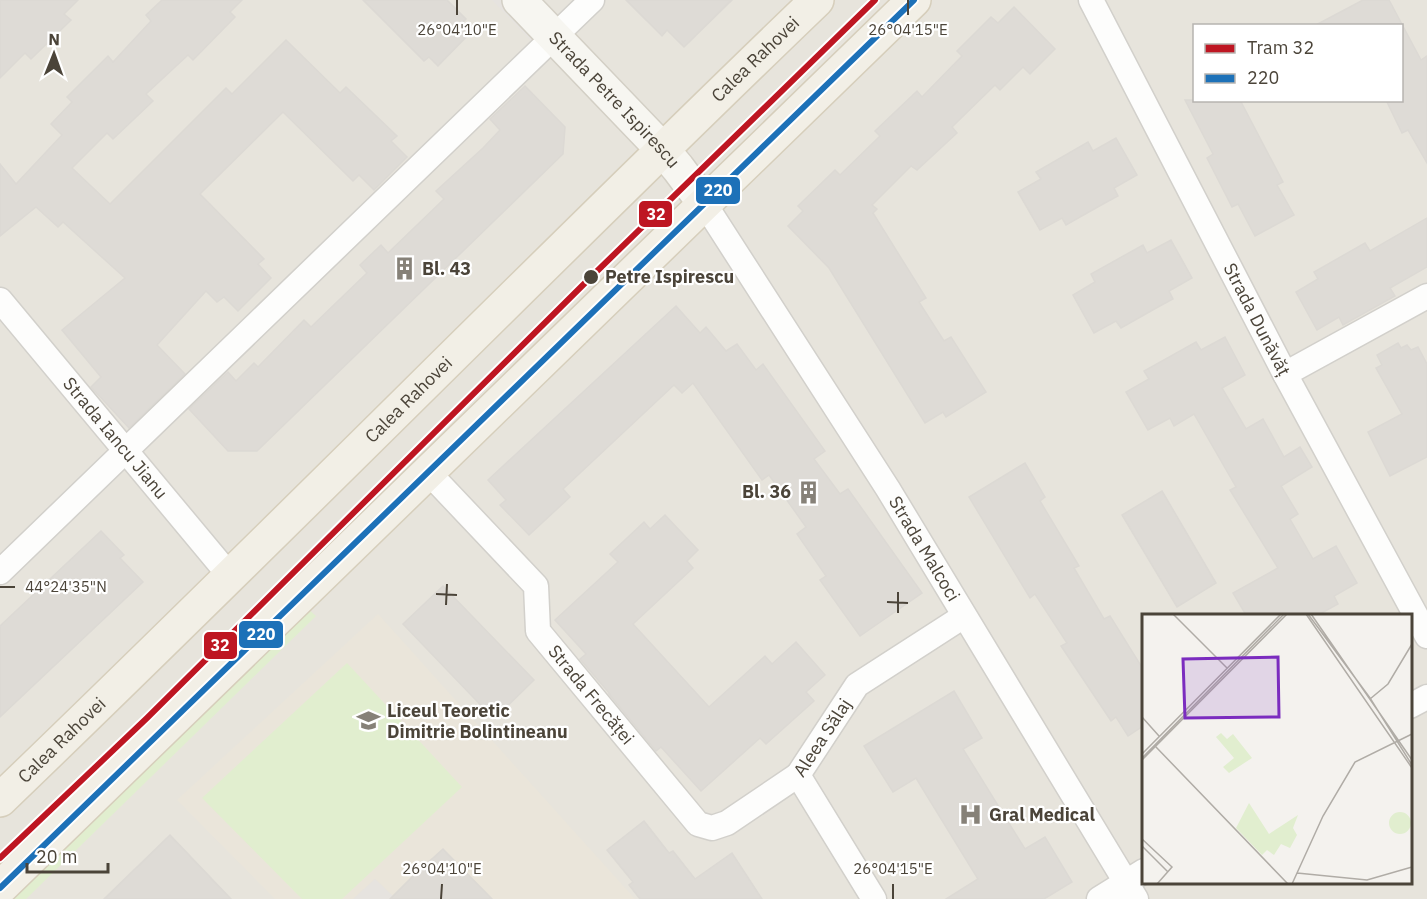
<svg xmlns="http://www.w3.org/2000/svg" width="1427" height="899" font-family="'IBM Plex Sans',sans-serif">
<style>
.residential{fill:#e7e4dc;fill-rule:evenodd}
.education{fill:#eae5da}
.green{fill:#e1eecf}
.parking{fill:#e6e3df}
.building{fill:#dedbd6;stroke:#dcd9d4;stroke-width:1.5}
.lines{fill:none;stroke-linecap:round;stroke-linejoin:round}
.street-casing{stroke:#d2d0cb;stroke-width:27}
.secondary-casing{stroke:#d3cfc5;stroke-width:36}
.primary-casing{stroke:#d6cebb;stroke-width:36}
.street{stroke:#fdfdfc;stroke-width:24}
.secondary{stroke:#f7f6f1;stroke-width:33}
.primary{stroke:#f2efe6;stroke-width:33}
.bus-1-casing{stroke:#fff;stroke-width:10}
.bus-1{stroke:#1d71b8;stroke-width:6}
.tram-1-casing{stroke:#fff;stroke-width:10}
.tram-1{stroke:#be1622;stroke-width:6}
.ticks{fill:none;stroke:#4b4439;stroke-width:2}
.stop-dot{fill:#4b4439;stroke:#fff;stroke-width:2}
.labels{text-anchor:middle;stroke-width:4.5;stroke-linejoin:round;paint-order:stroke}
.street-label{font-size:18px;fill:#4b4439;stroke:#fff}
.poi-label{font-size:18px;font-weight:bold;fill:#4b4439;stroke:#fff;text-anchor:start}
.stop-label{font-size:18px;font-weight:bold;fill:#4b4439;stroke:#fff;text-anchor:start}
.inset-road{fill:none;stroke:#b0aca6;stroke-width:1.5}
.view{fill:#7b2cbf;fill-opacity:0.15;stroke:#7b2cbf;stroke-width:3}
.inset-edge{fill:none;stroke:#4b4439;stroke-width:3}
.ticks-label{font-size:15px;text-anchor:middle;fill:#4b4439;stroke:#fff;stroke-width:4.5;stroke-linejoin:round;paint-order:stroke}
.line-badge{stroke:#fff;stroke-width:2}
.badge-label{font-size:16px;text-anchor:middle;font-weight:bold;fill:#fff}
</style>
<rect width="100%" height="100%" fill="#f4f2ee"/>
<path class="residential" d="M0 0H1427V899H0ZM1194 26H1402V100H1194ZM1144 616H1410V882H1144Z"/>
<path class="education" d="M378 614 635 899H275L177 800Z"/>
<g class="green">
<path d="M306 607 316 616 26 899H6Z"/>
<path d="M347 663 462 787 342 899H302L202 798Z"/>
</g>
<g class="parking">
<path d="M492 0H510L545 36 536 46Z"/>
<path d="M375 879 393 896 389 899H353Z"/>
</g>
<g class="building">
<path d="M0 0H78L64 14 71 20 31 59 25 53 0 78Z"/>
<path d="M162 0H242L230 12 235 17 193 60 188 55 146 94 153 101 113 139 107 133 72 168 110 204 226 88 232 94 286 40 340 93 346 87 397 136 391 141 407 157 374 190 359 175 353 181 283 112 200 194 264 259 258 264 271 278 238 311 224 297 217 302 206 291 157 345 185 374 129 428 91 387 101 377 62 330 125 278 63 222 58 227 36 207 0 236V164L16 184 62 135 51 124 72 102 67 97 108 56 113 62 151 21 146 15Z"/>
<path d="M363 0H447L466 19 461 24 470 33 438 66 429 57 424 61Z"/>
<path d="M626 0H732L684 47 667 30 662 36Z"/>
<path d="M1363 0H1389L1421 60 1427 56V163L1408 130 1402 133 1386 100H1401V26H1314Z"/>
<path d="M1014 7 1055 49 1030 74 1023 67 1000 90 995 85 952 127 957 133 917 170 911 166 872 205 877 209 873 213 926 298 919 302 944 341 951 337 986 392 946 417 943 412 925 423 829 268 788 226 803 211 798 206 835 170 840 175 880 136 875 131 917 91 922 97 962 56 957 51 991 17 998 23Z"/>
<path d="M525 86 565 127 563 154 257 451H228L189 409 228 372 236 381 254 363 258 367 304 320 311 327 367 273 360 265 381 245 388 253 444 199 436 191 483 148 500 130 490 119Z"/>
<path d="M1185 100H1240L1283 182 1277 185 1294 215 1255 236 1238 204 1232 207 1207 158 1213 154Z"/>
<path d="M1116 138 1137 175 1114 188 1118 196 1103 204 1066 225 1062 218 1040 230 1018 192 1041 179 1036 172 1088 142 1093 151Z"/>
<path d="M1427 218V267L1390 288 1395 296 1343 325 1339 317 1317 330 1296 292 1318 279 1314 272 1365 243 1370 251Z"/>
<path d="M1171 240 1192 278 1169 291 1173 299 1158 307 1121 328 1116 321 1094 333 1073 295 1095 282 1091 274 1143 245 1147 253Z"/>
<path d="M676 306 700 333 706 327 726 351 737 344 756 370 763 364 825 451 814 459 840 494 848 489 922 593 860 636 820 580 826 576 797 534 806 527 769 475 762 480 693 383 682 393 674 385 563 489 570 497 529 535 500 505 506 500 488 480Z"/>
<path d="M1225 337 1245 375 1222 388 1246 429 1263 419 1284 457 1300 447 1312 467 1281 486 1298 514 1290 519 1313 559 1336 546 1357 583 1334 596 1338 604 1318 615H1246L1233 593 1278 568 1230 490 1236 487 1194 414 1174 426 1170 418 1148 430 1126 392 1149 379 1144 371 1196 342 1201 350Z"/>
<path d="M1398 343 1401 348 1407 345 1411 350 1418 347 1427 364V457L1390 476 1368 432 1402 414 1376 368 1382 365 1377 355Z"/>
<path d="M1025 463 1045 497 1040 501 1079 566 1074 568 1104 619 1110 616 1143 669V726L1128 736 1116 717 1111 721 1061 646 1067 643 1035 594 1030 598 969 497Z"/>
<path d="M1162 491 1216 583 1177 607 1122 515Z"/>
<path d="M665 515 698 550 687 561 693 568 633 624 709 707 765 656 772 664 796 642 825 675 806 692 814 701 766 744 760 738 701 791 661 747 656 751 609 694H610L580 659 586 654 555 620 618 562 610 554 644 522 650 529Z"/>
<path d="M101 531 124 555 120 558 143 582 0 717V626Z"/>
<path d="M443 586 534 680 494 719 403 624Z"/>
<path d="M954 691 982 738 963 749 1025 849 1045 837 1072 882 1044 899H946L978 879 916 778 893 792 864 746Z"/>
<path d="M644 821 669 853 673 851 695 879 732 853 762 899H640L629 885 633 882 607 850Z"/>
<path d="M170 835 231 899H104Z"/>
<path d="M443 849 492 899H390L413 876Z"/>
</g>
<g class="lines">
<defs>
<g id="street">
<path id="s1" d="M1091 0 1285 374 1427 636"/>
<path id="s2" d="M704 203 888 489 1136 899"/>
<path id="s3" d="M0 300 230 576"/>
<path d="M1285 374 1427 296"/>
<path id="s4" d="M428 472 536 586 538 631 698 824 712 828 727 823 798 775"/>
<path d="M0 572 592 0"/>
<path d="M1410 706 1427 697"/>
<path id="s5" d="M874 899 798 775 857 685 964 616"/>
<path d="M1099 899 1144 871"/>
</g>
<g id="secondary">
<path id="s6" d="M519 0 662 149 678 168 704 203"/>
</g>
<g id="primary">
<path id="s7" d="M0 800C275 536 542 264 817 0"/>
<path d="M0 888 914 0"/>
</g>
</defs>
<use href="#street" class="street-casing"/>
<use href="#secondary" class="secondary-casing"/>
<use href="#primary" class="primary-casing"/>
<use href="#street" class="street"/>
<use href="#secondary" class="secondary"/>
<use href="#primary" class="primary"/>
<defs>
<path id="bus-1" d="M0 888 914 0"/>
</defs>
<use href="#bus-1" class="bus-1-casing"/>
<use href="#bus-1" class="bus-1"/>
<defs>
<path id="tram-1" d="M0 858 147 718 591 277 875 0"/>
</defs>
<use href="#tram-1" class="tram-1-casing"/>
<use href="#tram-1" class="tram-1"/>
</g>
<path class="ticks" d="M457 15V0M908 15V0M0 587H15M436 594 457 595M887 602 908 603M446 605 447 584M898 613V592M441 899 442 884M893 899V884"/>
<defs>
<symbol id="building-bare" viewBox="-9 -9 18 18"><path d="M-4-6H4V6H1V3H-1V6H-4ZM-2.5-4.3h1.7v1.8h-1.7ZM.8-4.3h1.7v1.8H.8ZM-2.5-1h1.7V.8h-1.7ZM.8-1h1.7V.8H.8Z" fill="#868178" stroke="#fff" stroke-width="2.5" paint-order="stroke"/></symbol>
<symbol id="school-bare" viewBox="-9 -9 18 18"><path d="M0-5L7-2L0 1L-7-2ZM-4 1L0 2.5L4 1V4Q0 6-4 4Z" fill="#868178" stroke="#fff" stroke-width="2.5" paint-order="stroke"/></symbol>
<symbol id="hospital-bare" viewBox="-9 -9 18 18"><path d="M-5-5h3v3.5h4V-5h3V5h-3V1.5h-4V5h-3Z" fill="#868178" stroke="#fff" stroke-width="2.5" paint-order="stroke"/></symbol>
</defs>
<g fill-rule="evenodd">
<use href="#building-bare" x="388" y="252" width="33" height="33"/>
<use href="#building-bare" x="792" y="476" width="33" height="33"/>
<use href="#school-bare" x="352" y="704" width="33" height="33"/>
<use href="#hospital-bare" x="954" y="798" width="33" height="33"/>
</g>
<circle class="stop-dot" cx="591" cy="277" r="8"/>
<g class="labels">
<g class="street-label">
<text dy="6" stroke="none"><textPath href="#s7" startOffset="1058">Calea Rahovei</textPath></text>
<text dy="6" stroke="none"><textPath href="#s6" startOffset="138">Strada Petre Ispirescu</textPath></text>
<text dy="6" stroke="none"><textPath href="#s1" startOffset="360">Strada Dunăvăț</textPath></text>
<text dy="6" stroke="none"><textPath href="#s7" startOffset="572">Calea Rahovei</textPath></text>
<text dy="6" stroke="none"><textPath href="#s3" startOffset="180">Strada Iancu Jianu</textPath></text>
<text dy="6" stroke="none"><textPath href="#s2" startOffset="410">Strada Malcoci</textPath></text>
<text dy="6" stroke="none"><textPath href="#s4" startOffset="285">Strada Frecăței</textPath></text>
<text dy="6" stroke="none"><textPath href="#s5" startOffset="190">Aleea Sălaj</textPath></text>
<text dy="6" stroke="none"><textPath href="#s7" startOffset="86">Calea Rahovei</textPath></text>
</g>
<g class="poi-label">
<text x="422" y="275">Bl. 43</text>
<text x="791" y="498" text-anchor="end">Bl. 36</text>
<text x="387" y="717">Liceul Teoretic<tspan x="387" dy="21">Dimitrie Bolintineanu</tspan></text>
<text x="989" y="821">Gral Medical</text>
</g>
<g class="stop-label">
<text x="605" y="283">Petre Ispirescu</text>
</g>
</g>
<g transform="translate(1142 614)">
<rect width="270" height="270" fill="#f4f2ee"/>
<path d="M79 119 85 125 91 120 110 144 87 159 81 153 92 144 74 123ZM107 189 127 220 156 201 151 214 155 221 148 234 139 230 132 241 125 236 120 241 94 214ZM247 209a11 11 0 1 1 22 0a11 11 0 1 1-22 0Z" fill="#e1eecf"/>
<path class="inset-road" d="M31 0 85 54M164 0 270 154M166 0 228 84 270 151M169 0 270 146M228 85 246 70 270 30M0 103 17 122M14 133 146 270M0 140 139 0M0 144 142 0M0 146 145 0M0 225 30 253 15 270M0 232 26 258M155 259 225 266 270 253M150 270 181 202 213 148 270 120"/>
<path class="view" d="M136 43 137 103 43 104 41 45Z"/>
<rect width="270" height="270" class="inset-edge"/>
</g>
<g class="ticks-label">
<text x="457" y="35">26°04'10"E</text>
<text x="908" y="35">26°04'15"E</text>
<text x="66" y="592">44°24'35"N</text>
<text x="442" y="874">26°04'10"E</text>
<text x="893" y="874">26°04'15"E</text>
</g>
<g class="line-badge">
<rect x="695" y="176" width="46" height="29" rx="6" fill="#1d71b8"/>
<rect x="638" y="200" width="35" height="28" rx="6" fill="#be1622"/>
<rect x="238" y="620" width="46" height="29" rx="6" fill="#1d71b8"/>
<rect x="203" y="631" width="35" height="29" rx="6" fill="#be1622"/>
</g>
<g class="badge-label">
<text x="718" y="196">220</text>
<text x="656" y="220">32</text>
<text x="261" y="640">220</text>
<text x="220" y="651">32</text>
</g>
<rect x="1193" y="24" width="210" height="78" fill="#ffffff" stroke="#b7b4b0" stroke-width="1.5"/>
<rect x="1205" y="44" width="30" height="9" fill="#be1622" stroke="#b7b4b0" stroke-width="1.5"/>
<text x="1247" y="54" font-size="18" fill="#4b4439">Tram 32</text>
<rect x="1205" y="74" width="30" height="9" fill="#1d71b8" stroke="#b7b4b0" stroke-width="1.5"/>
<text x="1247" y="84" font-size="18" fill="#4b4439">220</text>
<g transform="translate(54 54) rotate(1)" stroke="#ffffff" stroke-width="4.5" paint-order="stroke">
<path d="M0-4.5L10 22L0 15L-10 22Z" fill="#4b4439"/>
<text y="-9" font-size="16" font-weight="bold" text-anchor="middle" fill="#4b4439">N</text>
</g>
<path d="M27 863v9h81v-9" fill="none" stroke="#4b4439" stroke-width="3"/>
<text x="36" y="863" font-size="18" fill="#4b4439" stroke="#ffffff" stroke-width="4.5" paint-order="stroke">20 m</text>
</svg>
